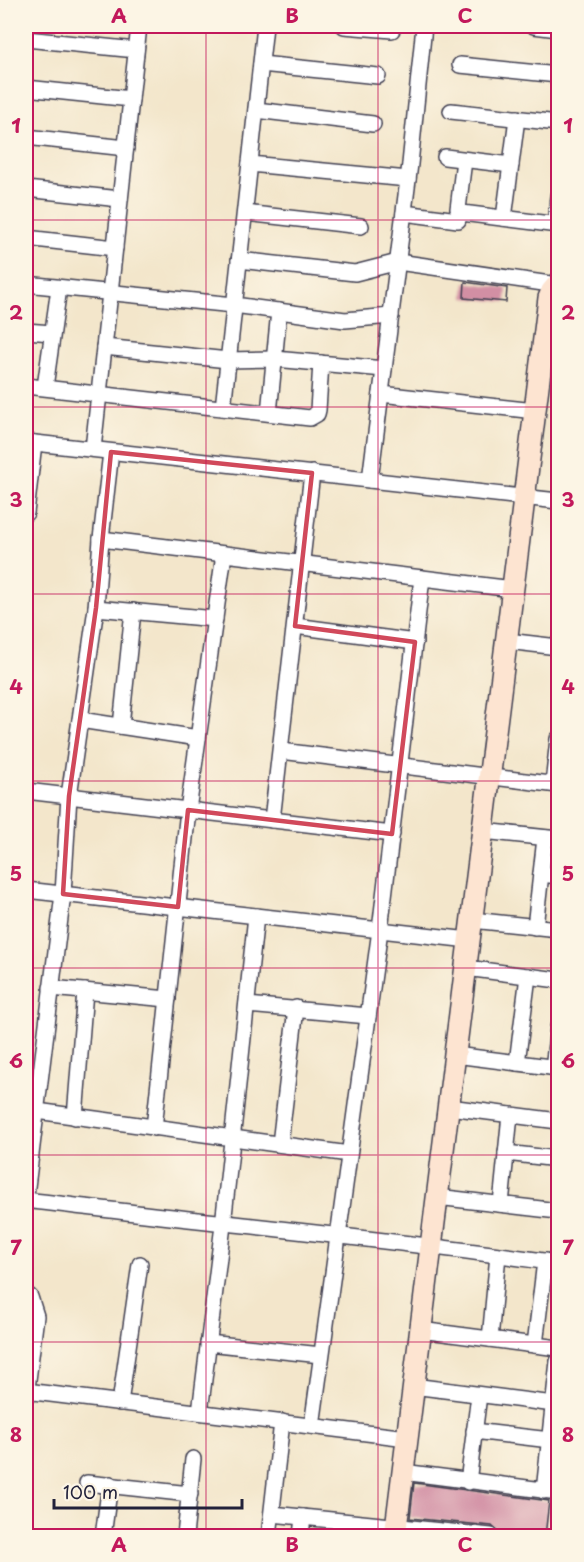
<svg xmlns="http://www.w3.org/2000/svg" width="584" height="1562" font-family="'Playpen Sans',sans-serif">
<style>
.building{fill:#d28fa4}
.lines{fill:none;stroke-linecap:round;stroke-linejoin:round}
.street-casing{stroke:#413f51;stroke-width:18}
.secondary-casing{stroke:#413f51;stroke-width:24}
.street{stroke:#fff;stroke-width:15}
.secondary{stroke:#fde4d1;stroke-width:21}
.marked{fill:none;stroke:#d1495b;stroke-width:4.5;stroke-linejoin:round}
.grid{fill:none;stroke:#c2185b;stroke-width:1.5;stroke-opacity:0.55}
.neatline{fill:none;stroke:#c2185b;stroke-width:2}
.grid-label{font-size:20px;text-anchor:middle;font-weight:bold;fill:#c2185b}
</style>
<rect width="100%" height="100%" fill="#fcf5e5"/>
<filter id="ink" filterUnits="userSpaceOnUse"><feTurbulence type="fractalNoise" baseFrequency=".0167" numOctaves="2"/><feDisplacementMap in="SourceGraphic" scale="12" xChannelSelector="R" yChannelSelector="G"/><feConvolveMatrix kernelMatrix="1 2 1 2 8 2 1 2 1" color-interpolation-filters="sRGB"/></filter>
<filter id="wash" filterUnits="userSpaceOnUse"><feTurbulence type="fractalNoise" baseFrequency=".008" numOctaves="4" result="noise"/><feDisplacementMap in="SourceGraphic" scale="24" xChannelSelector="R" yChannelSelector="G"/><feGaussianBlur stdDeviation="1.35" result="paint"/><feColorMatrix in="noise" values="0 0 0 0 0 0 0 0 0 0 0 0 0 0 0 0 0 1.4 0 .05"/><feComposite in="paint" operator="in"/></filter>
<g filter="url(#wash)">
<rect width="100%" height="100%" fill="#f3e6cb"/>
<g id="blocks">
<g class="building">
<path d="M465 282 507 288 506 302 464 298Z"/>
<path d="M414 1483 549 1501 545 1536 500 1534 492 1526 410 1518Z"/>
</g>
</g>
</g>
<g filter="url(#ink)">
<use href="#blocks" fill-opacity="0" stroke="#413f51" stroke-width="1.5"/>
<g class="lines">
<defs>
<g id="street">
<path d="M344 26 392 30"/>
<path d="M534 26 558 29"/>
<path d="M26 39 136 50"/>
<path d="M261 64 378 76"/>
<path d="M460 65 558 75"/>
<path d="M26 88 131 99"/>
<path d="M256 110 373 124"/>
<path d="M451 111 558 123"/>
<path d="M26 137 126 148"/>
<path d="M445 157 511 165"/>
<path d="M464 160 458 209 462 213 558 225"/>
<path d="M250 164 408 179"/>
<path d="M26 189 120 199"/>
<path d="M245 213 361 226"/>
<path d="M404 213 458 220"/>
<path d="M504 218 517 118"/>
<path d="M555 225 558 196"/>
<path d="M26 238 115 248"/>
<path d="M239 260 355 273 398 262 557 285"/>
<path d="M26 284 234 305 345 320 391 316"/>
<path d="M26 331 52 333"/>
<path d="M104 347 228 360 275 359 384 369"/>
<path d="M26 386 310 418 317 414 318 410 321 363"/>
<path d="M45 387 59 288"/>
<path d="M381 394 535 411"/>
<path d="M223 408 265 26"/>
<path d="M269 413 279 311"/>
<path d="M26 442 558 501"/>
<path d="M93 449 139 26"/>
<path d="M370 480 410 164 424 26"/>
<path d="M26 513 34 443"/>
<path d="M101 539 111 452"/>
<path d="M96 608 215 619"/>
<path d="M295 626 415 642"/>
<path d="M507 641 558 647"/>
<path d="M80 720 198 738"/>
<path d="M121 726 133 611"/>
<path d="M281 751 558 785"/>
<path d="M553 784 558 739"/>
<path d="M26 791 392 834"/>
<path d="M272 820 312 473"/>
<path d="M483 831 558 839"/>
<path d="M541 874 558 876"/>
<path d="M26 890 469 940"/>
<path d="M472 920 558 929"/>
<path d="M535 927 545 838"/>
<path d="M466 968 558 980"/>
<path d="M51 988 168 999"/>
<path d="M247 1005 368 1016"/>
<path d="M455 1055 558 1068"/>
<path d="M517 1063 528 976"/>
<path d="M553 1068 558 1027"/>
<path d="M449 1107 558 1121"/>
<path d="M37 1111 349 1154"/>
<path d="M75 1117 85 991"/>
<path d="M154 1128 188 810 224 554"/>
<path d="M280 1144 296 1008"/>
<path d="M506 1153 558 1159"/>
<path d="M26 1195 63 894 69 796 96 608 101 539 513 589"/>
<path d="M437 1197 558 1211"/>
<path d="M26 1200C203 1222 381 1238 558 1263"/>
<path d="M501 1204 510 1115"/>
<path d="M26 1294 30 1297 36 1316 26 1396"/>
<path d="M420 1330 558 1348"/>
<path d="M490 1339 498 1255"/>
<path d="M208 1343 321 1355"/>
<path d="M535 1345 545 1261"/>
<path d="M413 1386 554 1404"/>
<path d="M26 1391 407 1438"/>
<path d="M120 1403 140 1264"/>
<path d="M200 1412 223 1225 256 916"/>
<path d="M312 1426 380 930 422 578"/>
<path d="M474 1431 550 1440"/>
<path d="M403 1472 558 1492"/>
<path d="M468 1482 479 1395"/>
<path d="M87 1483 190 1494"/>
<path d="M544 1491 558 1361"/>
<path d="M272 1514 491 1536"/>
<path d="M103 1536 110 1484"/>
<path d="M185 1536 193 1459"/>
<path d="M269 1536 282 1422"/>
<path d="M301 1536 303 1517"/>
</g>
<path id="secondary" d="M395 1536 549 298 552 291 558 284"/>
</defs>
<use href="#street" class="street-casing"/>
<use href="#secondary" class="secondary-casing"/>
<use href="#street" class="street"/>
<use href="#secondary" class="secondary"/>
</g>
</g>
<path class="marked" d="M111 452 312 473 295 626 415 642 392 834 188 810 178 907 63 894 69 796 96 608Z"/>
<path class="grid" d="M206 26V1536M378 26V1536M26 220H558M26 407H558M26 594H558M26 781H558M26 968H558M26 1155H558M26 1342H558"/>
<rect width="584" height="1562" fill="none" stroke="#fcf5e5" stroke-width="66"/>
<path d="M54 1499v9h188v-9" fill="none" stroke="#22223b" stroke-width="3"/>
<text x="63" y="1499" font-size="18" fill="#22223b" stroke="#fcf5e5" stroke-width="4.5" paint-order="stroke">100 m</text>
<rect x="33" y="33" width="518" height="1496" class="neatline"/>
<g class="grid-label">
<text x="119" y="23">A</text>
<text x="292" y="23">B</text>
<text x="465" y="23">C</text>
<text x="16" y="133">1</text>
<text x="568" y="133">1</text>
<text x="16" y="320">2</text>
<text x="568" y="320">2</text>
<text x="16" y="507">3</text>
<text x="568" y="507">3</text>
<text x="16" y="694">4</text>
<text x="568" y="694">4</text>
<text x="16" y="881">5</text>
<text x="568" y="881">5</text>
<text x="16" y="1068">6</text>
<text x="568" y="1068">6</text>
<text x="16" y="1255">7</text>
<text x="568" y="1255">7</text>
<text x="16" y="1442">8</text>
<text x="568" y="1442">8</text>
<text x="119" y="1552">A</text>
<text x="292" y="1552">B</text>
<text x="465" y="1552">C</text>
</g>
</svg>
